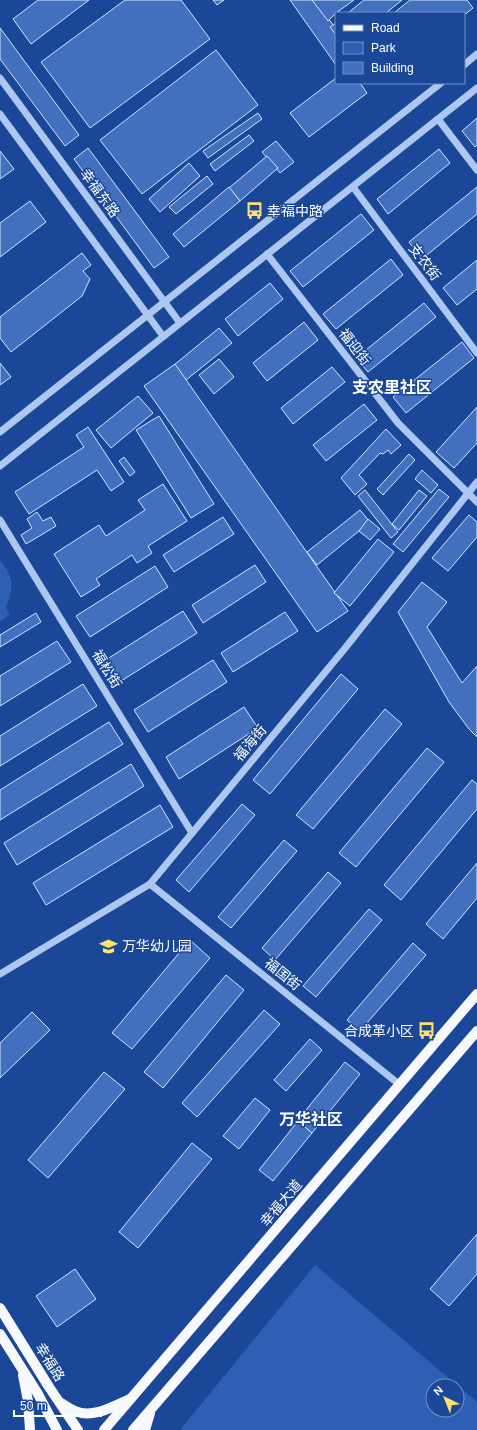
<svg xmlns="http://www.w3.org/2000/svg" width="477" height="1430" font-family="Helvetica,'Noto Sans SC',sans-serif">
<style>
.green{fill:#2d60b4;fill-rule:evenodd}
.building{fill:#4270be;stroke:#d4e3fb}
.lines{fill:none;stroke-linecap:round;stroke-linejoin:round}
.minor{stroke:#adc7f0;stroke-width:7}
.major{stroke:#f7f9ff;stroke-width:10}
.labels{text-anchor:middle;stroke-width:3;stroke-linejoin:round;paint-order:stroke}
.street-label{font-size:14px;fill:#fff;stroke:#1a4797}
.poi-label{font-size:14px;fill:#fff;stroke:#1a4797;text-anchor:start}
.quarter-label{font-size:16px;font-weight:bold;fill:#fff;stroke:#1a4797}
</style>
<rect width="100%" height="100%" fill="#1a4797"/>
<g class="green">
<path d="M0 560C15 579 14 586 6 608L10 615 0 621Z"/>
<path d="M315 1265 477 1402V1430H180ZM433 1386H457V1410H433Z"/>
</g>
<g class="building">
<path d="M38 0H89L31 44 13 19Z"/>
<path d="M125 0H181L210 39 90 128 41 62Z"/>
<path d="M213 0H224L217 5Z"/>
<path d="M290 0H315L336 29V65Z"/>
<path d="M312 0H354L336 13 328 21Z"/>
<path d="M364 0H402L386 13H348Z"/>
<path d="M410 0H467L473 8 464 15V13H394Z"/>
<path d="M336 23V35L330 27Z"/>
<path d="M0 28 79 135 65 146 0 59Z"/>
<path d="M216 50 258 105 142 194 100 140Z"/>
<path d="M336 78V83H360L367 93 309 137 290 113Z"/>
<path d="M258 113 262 119 208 158 203 151Z"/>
<path d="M477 118V145L475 147 462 131Z"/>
<path d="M249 135 254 141 215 171 210 164Z"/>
<path d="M276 141 294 162 280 173 262 152Z"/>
<path d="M88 148 169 257 154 268 74 159Z"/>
<path d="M439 149 450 163 388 214 377 199Z"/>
<path d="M0 151 14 169 0 179Z"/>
<path d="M267 156 278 168 240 201 229 188Z"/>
<path d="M189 163 200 176 160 212 149 199Z"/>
<path d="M207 176 213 184 176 214 169 207Z"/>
<path d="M229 187 240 201 184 247 173 234Z"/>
<path d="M477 187V214L422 259 409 242Z"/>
<path d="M30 201 46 222 0 257V223Z"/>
<path d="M361 214 374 230 303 287 290 271Z"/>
<path d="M82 253 91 265 83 271 90 279 82 296 11 352 0 338V317Z"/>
<path d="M391 259 403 275 336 329 323 314Z"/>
<path d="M477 260V289L457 305 443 288Z"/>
<path d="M270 283 283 299 238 336 225 319Z"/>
<path d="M424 303 436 317 368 372 356 358Z"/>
<path d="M304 322 318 340 267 381 253 363Z"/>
<path d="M219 328 232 343 186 380 174 365Z"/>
<path d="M462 342 474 358 406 413 393 397Z"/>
<path d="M219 359 234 377 214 394 199 375Z"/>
<path d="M0 363 11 377 0 385Z"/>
<path d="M175 364 348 611 317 632 144 386Z"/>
<path d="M332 367 345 382 293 424 281 408Z"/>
<path d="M138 396 153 413 111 448 96 430Z"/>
<path d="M364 404 377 420 326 461 313 445Z"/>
<path d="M477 407V443L454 468 436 452Z"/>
<path d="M159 416 214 504 191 518 136 430Z"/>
<path d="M88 427 124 482 111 491 97 470 29 514 15 492 84 447 76 435Z"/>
<path d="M386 429 401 445 391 454 388 450 383 454 380 453 359 475 367 484 355 495 341 478Z"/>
<path d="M409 454 415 460 383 495 377 489Z"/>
<path d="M124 457 135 472 130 476 119 461Z"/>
<path d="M422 470 438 485 431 493 415 479Z"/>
<path d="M163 484 187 521 148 546 152 553 137 563 132 555 96 579 100 585 81 597 54 554 99 525 106 536 145 510 138 500Z"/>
<path d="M439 489 449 497 403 552 393 544Z"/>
<path d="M365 490 398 532 391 538 358 496Z"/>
<path d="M419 490 427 496 399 530 392 524Z"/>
<path d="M360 510 370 522 317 565 307 552Z"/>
<path d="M37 512 43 521 51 517 56 526 26 544 21 535 32 528 27 519Z"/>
<path d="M469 515 477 522V537L448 571 432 558Z"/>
<path d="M223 517 234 534 174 572 163 555Z"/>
<path d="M368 519 380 529 370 540 359 531Z"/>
<path d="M378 539 394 552 350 606 334 593Z"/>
<path d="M255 565 266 582 203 623 192 605Z"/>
<path d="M155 566 168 587 90 637 76 616Z"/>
<path d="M422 582 447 602 427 627 462 683 477 666V737L469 729 449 702 398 612Z"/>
<path d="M183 611 197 633 118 683 104 661Z"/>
<path d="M285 612 298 631 233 672 221 653Z"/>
<path d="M36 613 41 622 0 647V635Z"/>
<path d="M57 641 71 662 0 706V676Z"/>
<path d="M213 660 227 682 148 732 134 710Z"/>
<path d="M341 674 358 689 270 794 253 780Z"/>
<path d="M83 684 97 706 0 766V736Z"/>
<path d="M244 707 258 728 179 779 166 757Z"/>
<path d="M385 709 402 724 313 829 296 815Z"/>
<path d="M109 722 123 744 0 820V790Z"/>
<path d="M427 748 444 762 356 867 339 853Z"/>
<path d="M131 764 144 786 17 865 4 843Z"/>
<path d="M472 780 477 784V809L401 900 384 885Z"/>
<path d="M242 804 255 815 189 892 176 880Z"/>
<path d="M160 805 173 827 46 905 33 883Z"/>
<path d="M284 840 297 851 231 928 218 917Z"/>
<path d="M477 863V898L443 939 426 924Z"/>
<path d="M328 872 341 883 275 960 262 948Z"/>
<path d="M369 909 382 920 316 997 303 986Z"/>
<path d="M190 940 210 958 132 1049 112 1033Z"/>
<path d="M413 943 426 955 360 1031 347 1020Z"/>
<path d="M226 975 244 990 163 1088 144 1072Z"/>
<path d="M264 1010 280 1024 197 1117 182 1103Z"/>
<path d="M32 1012 50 1030 0 1078V1043Z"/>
<path d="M310 1039 322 1050 286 1091 274 1080Z"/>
<path d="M345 1062 360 1074 312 1133 297 1121Z"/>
<path d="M104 1072 125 1089 48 1178 28 1160Z"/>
<path d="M255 1098 270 1110 239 1149 223 1136Z"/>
<path d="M298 1121 312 1133 273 1181 259 1170Z"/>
<path d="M192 1143 212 1159 138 1248 119 1232Z"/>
<path d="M477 1234V1274L449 1306 430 1289Z"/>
<path d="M75 1269 96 1299 57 1327 36 1296Z"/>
</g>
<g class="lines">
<g class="minor">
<path d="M464 65 477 54"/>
<path d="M0 78 180 323"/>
<path d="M0 114 163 336"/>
<path d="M438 119 477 170"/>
<path d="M353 187 477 353"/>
<path d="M267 254 398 423 477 502"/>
<path d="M0 432 441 83"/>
<path d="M0 466 477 88"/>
<path d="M0 520 192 833"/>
<path d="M150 884 400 1085"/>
<path d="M0 974 150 884 346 647 477 482"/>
</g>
<g class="major">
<path d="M0 1308 49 1387 78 1430"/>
<path d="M0 1334 38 1394 57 1430"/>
<path d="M23 1375 28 1401 30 1430"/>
<path d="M61 1403C66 1406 70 1409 75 1411 93 1419 114 1406 130 1399"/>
<path d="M104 1430 477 994"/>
<path d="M133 1430 477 1031"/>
<path d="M145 1430 150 1413"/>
</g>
</g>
<defs>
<symbol id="bus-bare" viewBox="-9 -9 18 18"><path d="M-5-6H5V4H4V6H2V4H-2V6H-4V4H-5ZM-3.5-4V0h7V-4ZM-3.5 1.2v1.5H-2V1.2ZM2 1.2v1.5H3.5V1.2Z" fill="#ffdf6d" stroke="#1a4797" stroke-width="2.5" paint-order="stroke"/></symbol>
<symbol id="school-bare" viewBox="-9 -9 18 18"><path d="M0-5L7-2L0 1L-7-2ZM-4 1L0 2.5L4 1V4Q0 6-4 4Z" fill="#ffdf6d" stroke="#1a4797" stroke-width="2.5" paint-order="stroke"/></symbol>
</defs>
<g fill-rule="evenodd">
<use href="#bus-bare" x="242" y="198" width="25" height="25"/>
<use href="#school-bare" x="96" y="934" width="25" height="25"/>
<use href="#bus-bare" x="414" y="1018" width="25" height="25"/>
</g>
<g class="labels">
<g class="street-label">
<text transform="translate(100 193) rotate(54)" y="5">幸福东路</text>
<text transform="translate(425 262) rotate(53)" y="5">支农街</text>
<text transform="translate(355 347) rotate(52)" y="5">福迎街</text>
<text transform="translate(107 669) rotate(58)" y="5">福松街</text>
<text transform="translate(250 743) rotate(-50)" y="5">福海街</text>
<text transform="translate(283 974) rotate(39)" y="5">福国街</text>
<text transform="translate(281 1203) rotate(-50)" y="5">幸福大道</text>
<text transform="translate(50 1362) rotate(58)" y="5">幸福路</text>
</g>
<g class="poi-label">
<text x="267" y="216">幸福中路</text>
<text x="122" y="951">万华幼儿园</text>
<text x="414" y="1036" text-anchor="end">合成革小区</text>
</g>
<g class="quarter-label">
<text x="392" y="393">支农里社区</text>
<text x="311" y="1125">万华社区</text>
</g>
</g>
<rect x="335" y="12" width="130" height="72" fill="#1a4797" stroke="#7691c1"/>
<rect x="343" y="25" width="20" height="6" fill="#f7f9ff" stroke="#7691c1"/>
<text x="371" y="32" font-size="12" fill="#ffffff">Road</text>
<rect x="343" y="42" width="20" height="12" fill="#2d60b4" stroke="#7691c1"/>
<text x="371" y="52" font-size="12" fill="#ffffff">Park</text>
<rect x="343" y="62" width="20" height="12" fill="#4270be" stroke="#7691c1"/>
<text x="371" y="72" font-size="12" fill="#ffffff">Building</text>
<g transform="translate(445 1398) rotate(317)"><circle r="19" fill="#1a4797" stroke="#7691c1"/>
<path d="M0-3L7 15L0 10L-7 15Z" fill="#ffdf6d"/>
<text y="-6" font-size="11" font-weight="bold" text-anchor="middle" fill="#ffffff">N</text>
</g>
<path d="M14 1410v6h87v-6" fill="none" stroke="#ffffff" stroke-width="2"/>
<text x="20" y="1410" font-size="12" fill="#ffffff" stroke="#1a4797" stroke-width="3" paint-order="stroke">50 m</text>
</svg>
